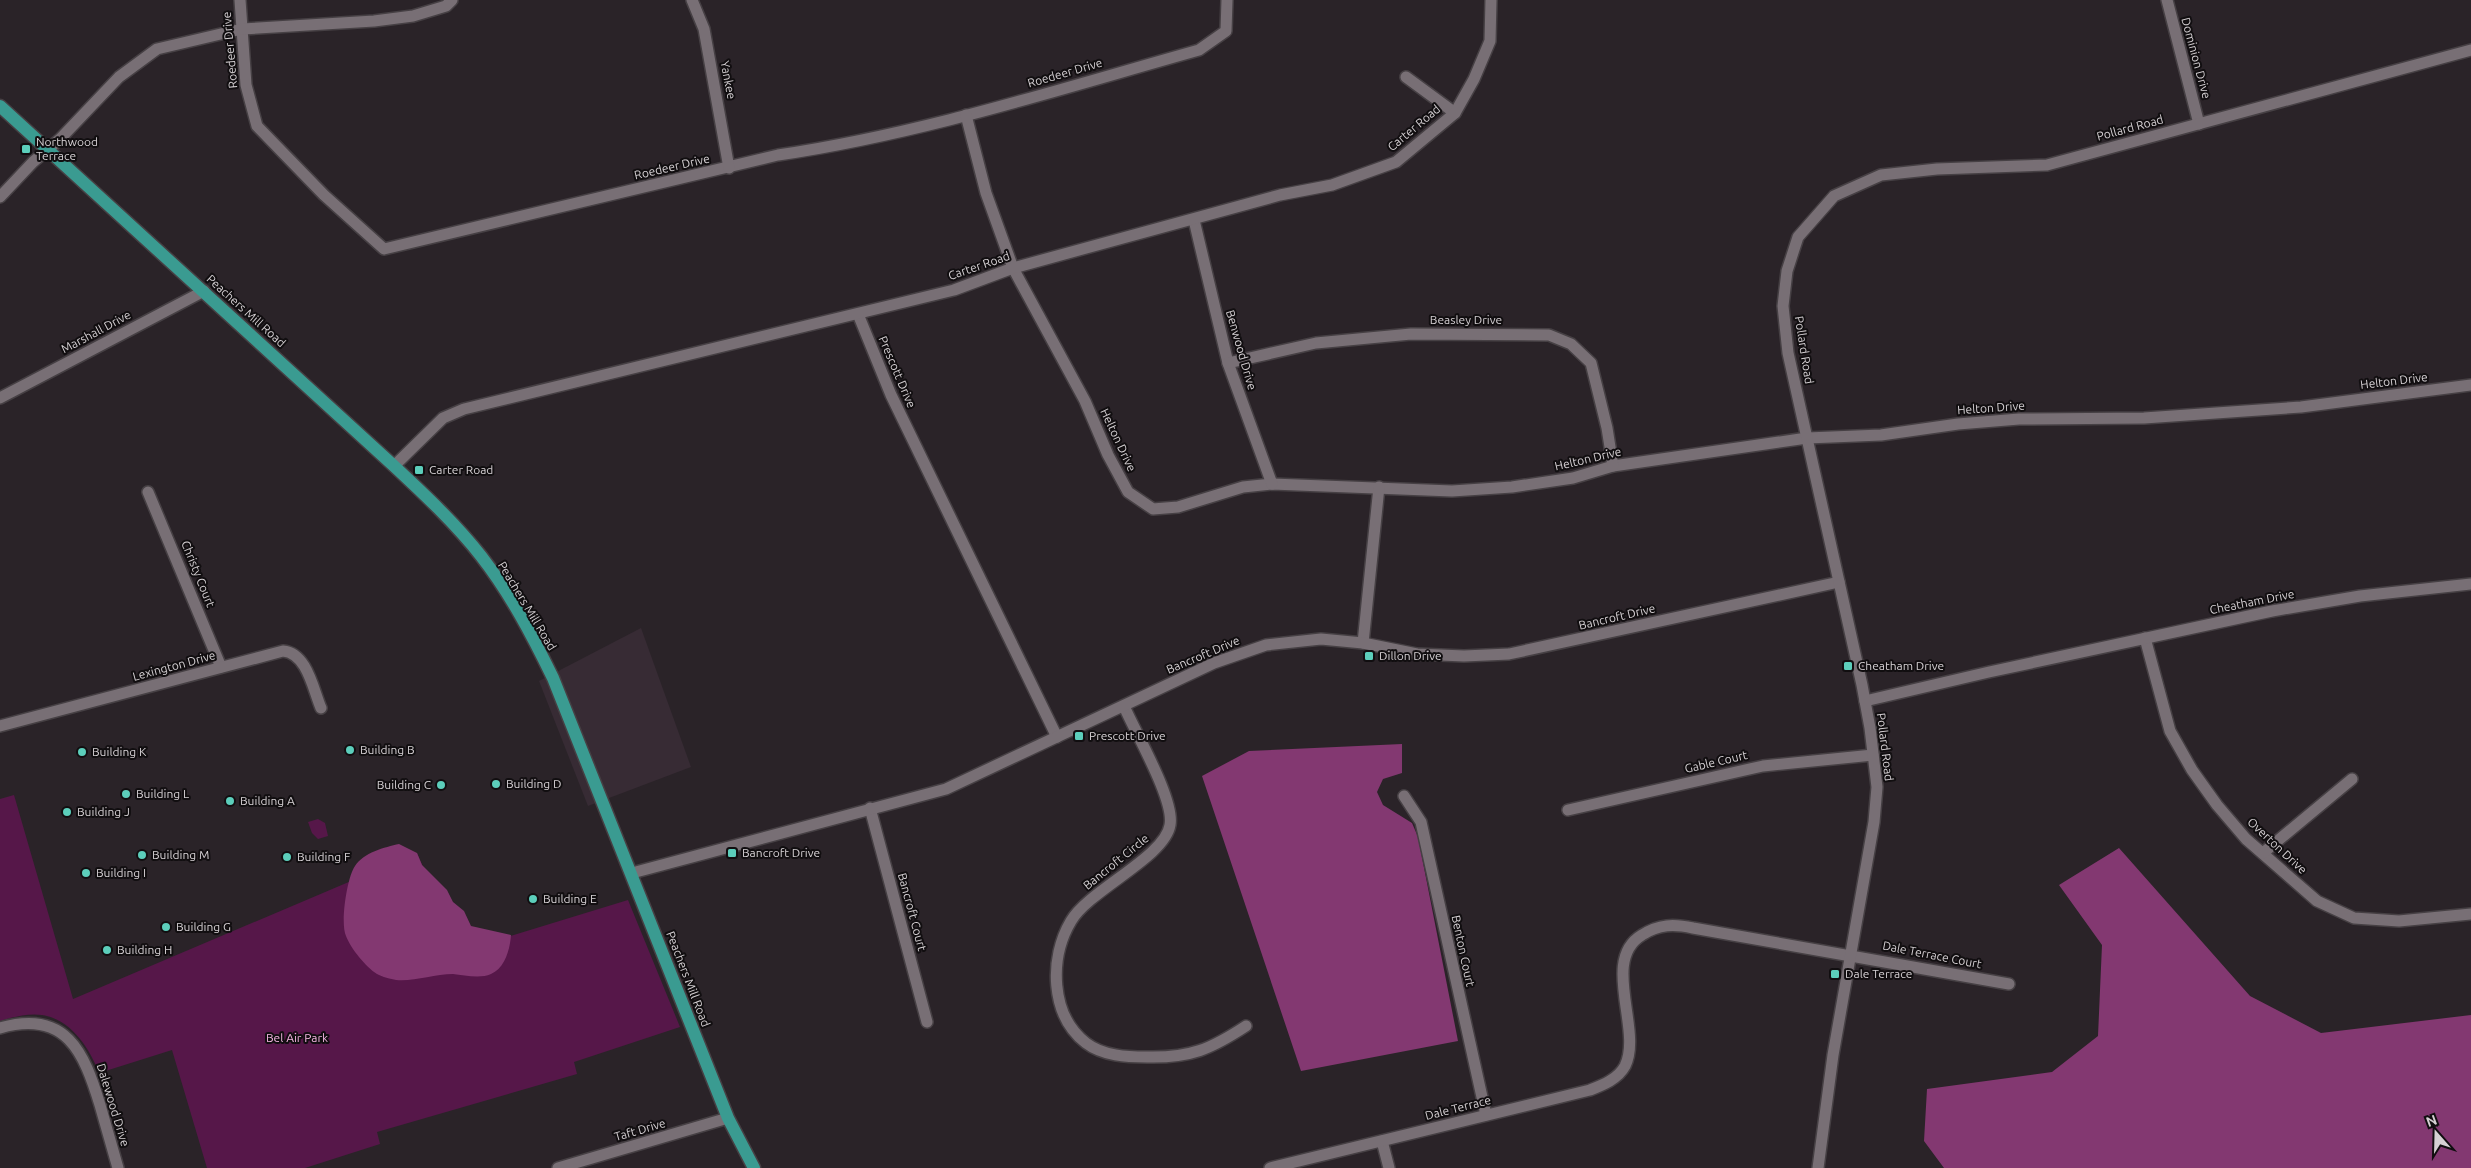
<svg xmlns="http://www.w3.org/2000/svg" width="2471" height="1168" font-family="Ubuntu,sans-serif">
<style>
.built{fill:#372b34}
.green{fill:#561749}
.forest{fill:#833871}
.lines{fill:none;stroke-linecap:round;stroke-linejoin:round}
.minor-casing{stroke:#464044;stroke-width:14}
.major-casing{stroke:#464044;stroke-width:15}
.minor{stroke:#786f75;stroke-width:11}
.major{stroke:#3a9b91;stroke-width:12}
.poi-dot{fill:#5ccebb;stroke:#110e10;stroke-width:2}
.labels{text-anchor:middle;stroke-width:4;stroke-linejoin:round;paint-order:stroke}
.street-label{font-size:12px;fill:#d6d1d4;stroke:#110e10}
.poi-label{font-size:12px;fill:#d6d1d4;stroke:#110e10;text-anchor:start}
.park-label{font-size:12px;fill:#f5b6e3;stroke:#110e10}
</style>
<rect width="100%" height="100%" fill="#2a2328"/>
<path class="built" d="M641 628 691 767 588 806 539 681Z"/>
<g class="green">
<path d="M14 795 73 999 417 853 448 925 491 942 628 900 680 1027 574 1062 577 1074 377 1132 380 1144 305 1168H207L172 1050 99 1073C90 1049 71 1019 42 1015 28 1013 13 1017 0 1021V799Z"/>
<path d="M318 819 325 823 328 836 318 839 312 833 308 822Z"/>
</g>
<g class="forest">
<path d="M1402 744V773L1383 779 1377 792 1383 805 1412 823 1418 837 1458 1041 1301 1071 1202 776 1249 751Z"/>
<path d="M399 844 417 853 422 865 447 890 453 902 464 911 471 926 511 935C510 949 505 968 491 974 480 979 464 975 453 974 434 974 413 982 396 980 391 979 382 977 377 974 366 967 351 949 346 936 340 924 347 877 355 866 363 853 385 847 399 844Z"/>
<path d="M2119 848 2250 996 2321 1033 2471 1015V1168H1944L1924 1141 1927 1089 2052 1072 2098 1036 2102 945 2059 885Z"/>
</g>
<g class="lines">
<defs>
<g id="minor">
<path d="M240 0 246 85 257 126 324 195 384 249 778 155C921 134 1060 89 1199 50L1226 31 1227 0"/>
<path d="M692 0 704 29 729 168"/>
<path d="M2167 0 2199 124"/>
<path d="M1406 77 1455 113"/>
<path d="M966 115 986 193 1013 268 1085 401 1108 455 1128 492 1153 509 1178 507 1243 487 1272 484 1452 491 1512 487 1573 478 1613 466 1807 438 1881 435 1958 424 2019 419 2144 418 2301 407 2471 385"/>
<path d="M0 197 33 162 60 139 119 77 157 49 242 29 374 21 413 16 446 6 452 0"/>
<path d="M1194 220 1228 363 1272 484"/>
<path d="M858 314 891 395 1057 737"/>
<path d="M1228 363 1316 343 1411 334 1549 335 1571 344 1591 363 1607 428 1613 466"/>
<path d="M0 398 204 291"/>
<path d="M394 466 443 418 464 409 954 290 1013 268 1280 195 1332 185 1396 162 1455 113 1474 79 1490 41 1491 0"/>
<path d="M148 492 221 667"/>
<path d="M2145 638 2170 731 2192 770 2217 805 2246 839 2317 901 2354 918 2399 921 2471 914"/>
<path d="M1363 643 1379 487"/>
<path d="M1865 701 1989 672 2272 611 2360 596 2471 584"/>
<path d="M1124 706C1135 732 1175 800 1170 825 1165 857 1089 890 1071 921 1049 958 1050 1015 1086 1043 1103 1056 1127 1057 1147 1057 1191 1058 1211 1049 1246 1026"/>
<path d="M0 726 283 651C307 653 313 689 321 708"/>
<path d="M1404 796 1421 822 1486 1115"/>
<path d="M870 808 927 1022"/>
<path d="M1568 810 1763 766 1873 755"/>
<path d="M2263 853 2352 779"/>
<path d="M632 873 946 789 1214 663 1266 645 1321 639 1363 643 1417 654 1464 656 1509 654 1839 582"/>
<path d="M0 1028C66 1009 84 1052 100 1105 106 1126 112 1147 118 1168"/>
<path d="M1382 1141 1389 1168"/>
<path d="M558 1168 728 1118"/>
<path d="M1270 1168 1590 1090C1603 1085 1618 1079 1625 1066 1643 1030 1600 960 1642 935 1659 924 1674 924 1693 928L2009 984"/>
<path d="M1818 1168 1833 1055 1874 822 1877 787 1870 728 1862 685 1788 353 1783 306 1787 271 1798 237 1834 196 1881 175 1937 169 2047 165 2471 50"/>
</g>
<path id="major" d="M0 106 394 466C424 494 455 523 481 556 510 593 532 635 553 678L728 1118 754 1168"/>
</defs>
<use href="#minor" class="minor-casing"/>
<use href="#major" class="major-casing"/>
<use href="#minor" class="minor"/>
<use href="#major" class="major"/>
</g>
<g class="poi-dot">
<rect x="21" y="144" width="10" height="10" rx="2.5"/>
<rect x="414" y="465" width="10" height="10" rx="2.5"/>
<rect x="1364" y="651" width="10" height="10" rx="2.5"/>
<rect x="1843" y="661" width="10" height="10" rx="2.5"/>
<rect x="1074" y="731" width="10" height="10" rx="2.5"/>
<circle cx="350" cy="750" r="5"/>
<circle cx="82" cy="752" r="5"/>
<circle cx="496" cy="784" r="5"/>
<circle cx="441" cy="785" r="5"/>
<circle cx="126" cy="794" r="5"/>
<circle cx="230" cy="801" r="5"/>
<circle cx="67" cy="812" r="5"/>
<rect x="727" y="848" width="10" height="10" rx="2.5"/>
<circle cx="142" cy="855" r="5"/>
<circle cx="287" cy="857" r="5"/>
<circle cx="86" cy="873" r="5"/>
<circle cx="533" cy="899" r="5"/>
<circle cx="166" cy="927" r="5"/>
<circle cx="107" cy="950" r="5"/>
<rect x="1830" y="969" width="10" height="10" rx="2.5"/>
</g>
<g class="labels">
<g class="street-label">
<text transform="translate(230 50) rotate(-95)" y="4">Roedeer Drive</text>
<text transform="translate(2196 58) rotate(75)" y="4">Dominion Drive</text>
<text transform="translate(1065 73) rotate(-16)" y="4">Roedeer Drive</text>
<text transform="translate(728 80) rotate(79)" y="4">Yankee</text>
<text transform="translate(1414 128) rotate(-40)" y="4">Carter Road</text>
<text transform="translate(2130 128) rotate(-15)" y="4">Pollard Road</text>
<text transform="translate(672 167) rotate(-13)" y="4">Roedeer Drive</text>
<text transform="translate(979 266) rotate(-19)" y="4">Carter Road</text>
<text transform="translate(246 311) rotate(42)" y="4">Peachers Mill Road</text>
<text x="1466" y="324">Beasley Drive</text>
<text transform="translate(96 332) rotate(-28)" y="4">Marshall Drive</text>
<text transform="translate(1241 350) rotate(74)" y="4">Benwood Drive</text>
<text transform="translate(1804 350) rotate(81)" y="4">Pollard Road</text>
<text transform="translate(897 372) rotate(67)" y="4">Prescott Drive</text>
<text transform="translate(2394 381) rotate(-7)" y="4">Helton Drive</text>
<text transform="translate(1991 408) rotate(-4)" y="4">Helton Drive</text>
<text transform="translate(1118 440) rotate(65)" y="4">Helton Drive</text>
<text transform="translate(1588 459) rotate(-13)" y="4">Helton Drive</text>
<text transform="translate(198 574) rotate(68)" y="4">Christy Court</text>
<text transform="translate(2252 602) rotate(-11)" y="4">Cheatham Drive</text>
<text transform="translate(527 606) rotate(59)" y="4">Peachers Mill Road</text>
<text transform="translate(1617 617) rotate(-13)" y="4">Bancroft Drive</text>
<text transform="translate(1203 655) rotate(-23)" y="4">Bancroft Drive</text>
<text transform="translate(174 666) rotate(-15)" y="4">Lexington Drive</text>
<text transform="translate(1885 747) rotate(83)" y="4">Pollard Road</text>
<text transform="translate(1716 762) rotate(-13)" y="4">Gable Court</text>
<text transform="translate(2277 846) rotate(43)" y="4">Overton Drive</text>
<text transform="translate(1116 862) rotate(-39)" y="4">Bancroft Circle</text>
<text transform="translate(912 912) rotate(75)" y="4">Bancroft Court</text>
<text transform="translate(1463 951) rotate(78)" y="4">Benton Court</text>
<text transform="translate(1932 955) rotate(11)" y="4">Dale Terrace Court</text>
<text transform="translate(688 979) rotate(69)" y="4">Peachers Mill Road</text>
<text transform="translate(113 1105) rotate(73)" y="4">Dalewood Drive</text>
<text transform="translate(1458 1108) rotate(-14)" y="4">Dale Terrace</text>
<text transform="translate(640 1130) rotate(-16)" y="4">Taft Drive</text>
</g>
<g class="poi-label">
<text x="36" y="146">Northwood<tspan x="36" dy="14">Terrace</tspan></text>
<text x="429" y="474">Carter Road</text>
<text x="1379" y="660">Dillon Drive</text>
<text x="1858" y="670">Cheatham Drive</text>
<text x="1089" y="740">Prescott Drive</text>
<text x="360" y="754">Building B</text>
<text x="92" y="756">Building K</text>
<text x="506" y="788">Building D</text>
<text x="431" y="789" text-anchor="end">Building C</text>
<text x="136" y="798">Building L</text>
<text x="240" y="805">Building A</text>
<text x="77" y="816">Building J</text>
<text x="742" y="857">Bancroft Drive</text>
<text x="152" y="859">Building M</text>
<text x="297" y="861">Building F</text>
<text x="96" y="877">Building I</text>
<text x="543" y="903">Building E</text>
<text x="176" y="931">Building G</text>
<text x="117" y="954">Building H</text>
<text x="1845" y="978">Dale Terrace</text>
</g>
<g class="park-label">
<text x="297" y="1042">Bel Air Park</text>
</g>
</g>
<g transform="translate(2436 1133) rotate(340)" stroke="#110e10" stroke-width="4" paint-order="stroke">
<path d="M0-4L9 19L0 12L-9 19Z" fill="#d6d1d4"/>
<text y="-8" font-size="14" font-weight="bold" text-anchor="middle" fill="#d6d1d4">N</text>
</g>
</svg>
